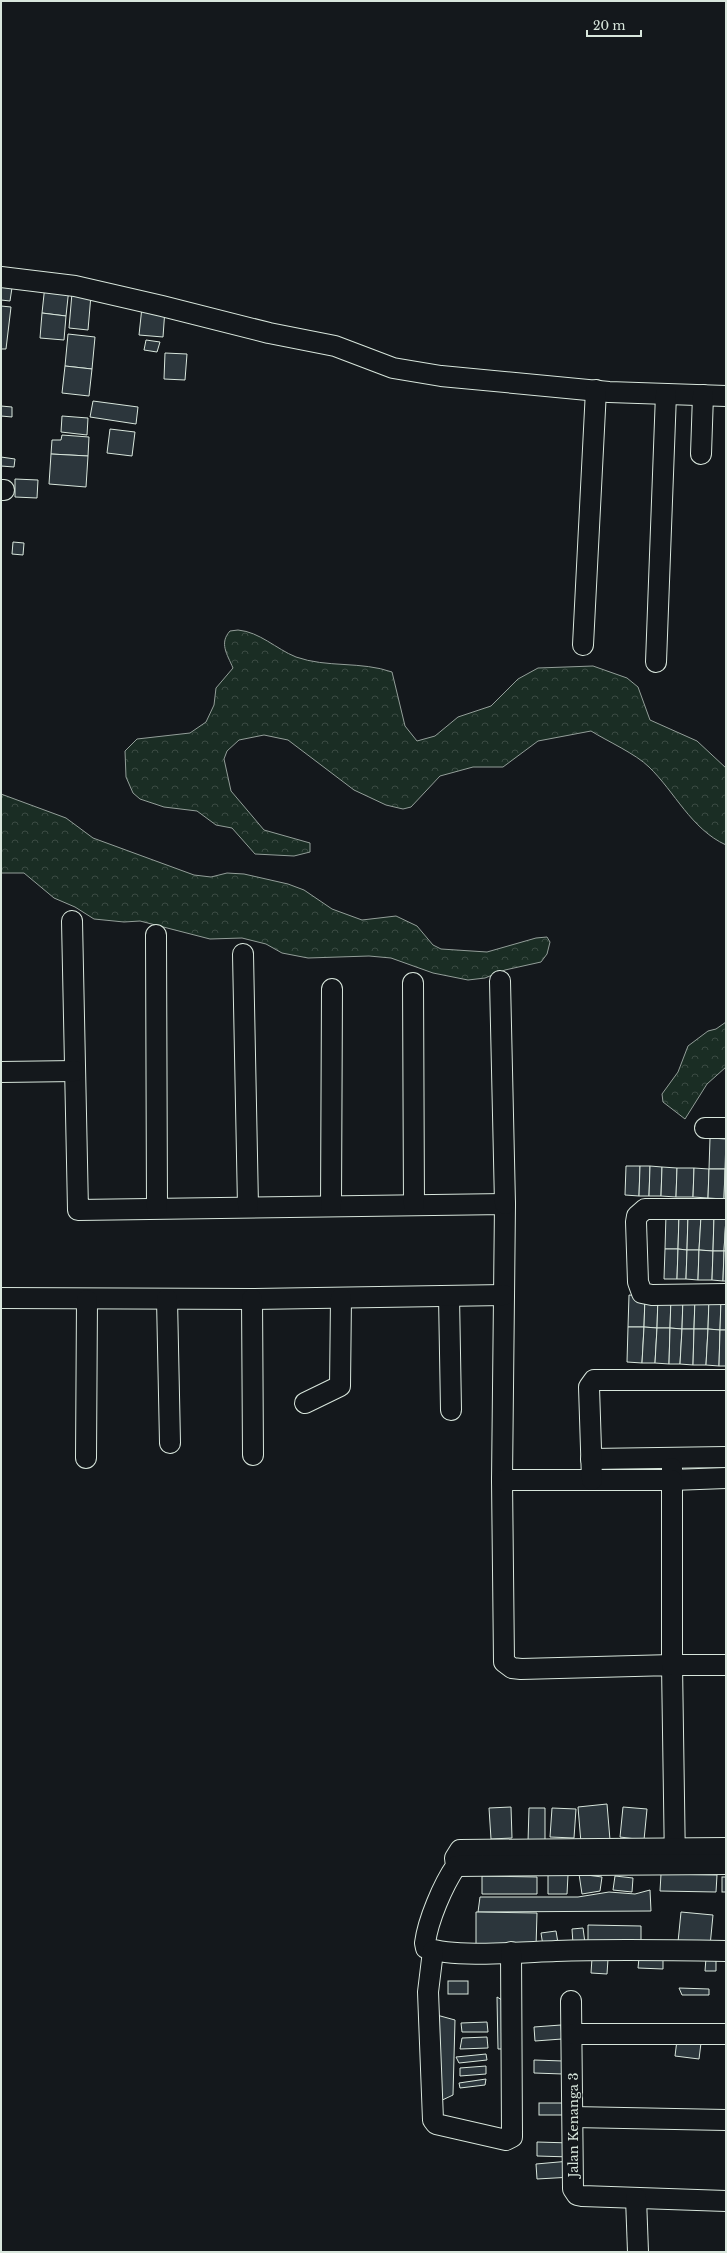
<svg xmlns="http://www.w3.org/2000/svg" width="727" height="2253" font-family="'Libre Baskerville',serif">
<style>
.forest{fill:url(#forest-crowns);stroke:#939e99}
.building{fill:#2c363c;stroke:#d8e6dc}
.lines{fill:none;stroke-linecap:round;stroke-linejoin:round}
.minor-casing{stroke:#d8e6dc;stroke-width:22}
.minor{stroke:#14181c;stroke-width:20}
.labels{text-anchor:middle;stroke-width:3;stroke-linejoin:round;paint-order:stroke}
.street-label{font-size:13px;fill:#d8e6dc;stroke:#14181c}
</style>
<defs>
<pattern id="forest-crowns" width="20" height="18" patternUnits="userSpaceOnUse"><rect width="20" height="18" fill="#1a2d24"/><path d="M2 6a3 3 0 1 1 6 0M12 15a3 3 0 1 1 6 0" fill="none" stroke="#3b4b43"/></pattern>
</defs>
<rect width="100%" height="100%" fill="#14181c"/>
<g class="forest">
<path d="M238 630C260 632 276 649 296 657 327 668 361 661 392 672L405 726 417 741 435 736 458 717 491 706 518 679 538 668 593 666 627 678 638 687 650 720 697 741 726 768V845C691 829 675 792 649 767 636 754 607 741 591 731L538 741 503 767H473L440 776 411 807 403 809 386 805 354 790 288 740 264 735 239 740 227 751 224 759 231 791 264 830 310 843V852L294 856 255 854 232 828 216 825 197 811 164 807 140 799 133 793 126 777 125 751 137 739 190 733 206 722 214 705 216 688 233 668C227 654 219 643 230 631Z"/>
<path d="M1 794 66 818 93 838 194 875 211 877 227 873 244 874 288 884 304 890 332 909 362 920 396 916 417 926 433 945 441 949 487 952 536 938 547 937 550 942 547 954 541 962 505 970 485 978 468 980 433 973 391 958 369 956 308 958 282 953 266 944 242 938 210 939 140 921 124 922 94 919 75 907 54 898 24 873H1Z"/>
<path d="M726 1022V1067L707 1084 685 1119 663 1102 662 1094 678 1072 688 1046 708 1031 716 1029Z"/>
</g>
<g class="building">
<path d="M1 280 13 281 10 301 1 300Z"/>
<path d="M45 285 69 288 66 316 42 313Z"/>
<path d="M72 293 91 295 88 330 69 328Z"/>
<path d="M1 306 11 307 6 349H1Z"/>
<path d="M142 307 165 309 163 337 139 335Z"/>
<path d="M42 313 66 316 64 340 40 338Z"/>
<path d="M68 334 95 337 92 369 65 366Z"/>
<path d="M146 340 160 342 157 352 144 350Z"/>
<path d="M165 353 187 354 185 380 164 379Z"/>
<path d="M65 366 92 369 89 396 62 393Z"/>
<path d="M93 401 138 407 136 424 90 417Z"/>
<path d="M1 406 12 407V417L1 416Z"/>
<path d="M62 416 88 418 87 435 61 432Z"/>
<path d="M110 429 135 432 132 456 107 453Z"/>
<path d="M62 435 89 437 88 456 51 454 52 440H61Z"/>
<path d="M51 454 88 456 86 487 49 484Z"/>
<path d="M1 457 15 459 14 467 1 466Z"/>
<path d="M15 479 38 480 37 498 15 497Z"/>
<path d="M13 542 24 543 23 555 12 554Z"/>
<path d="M710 1138 726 1139 725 1169H709Z"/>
<path d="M626 1166H640L639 1196 625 1195Z"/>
<path d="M640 1166H650L649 1196H639Z"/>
<path d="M650 1166 662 1167 661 1196H649Z"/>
<path d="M662 1167 677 1168 676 1197 661 1196Z"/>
<path d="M677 1168H694L693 1197H676Z"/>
<path d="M694 1168 709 1169 708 1198 693 1197Z"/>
<path d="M709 1169H725L724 1199 708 1198Z"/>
<path d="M725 1169H726V1199H724Z"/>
<path d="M666 1214 679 1215 678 1249H665Z"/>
<path d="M679 1215H688L687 1250 678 1249Z"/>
<path d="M688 1215 701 1216 699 1250H687Z"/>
<path d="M701 1216H714L713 1251 699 1250Z"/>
<path d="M714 1216 726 1217 724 1251H713Z"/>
<path d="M726 1217V1251H724Z"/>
<path d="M665 1249H678L677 1279H664Z"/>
<path d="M678 1249 687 1250 686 1279H677Z"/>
<path d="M687 1250H699L698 1280 686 1279Z"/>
<path d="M699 1250 713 1251 712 1280H698Z"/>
<path d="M713 1251H724L723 1281 712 1280Z"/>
<path d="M724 1251H726V1281H723Z"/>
<path d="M629 1295 645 1296 644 1327H628Z"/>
<path d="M645 1296H658L657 1328 644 1327Z"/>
<path d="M658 1296 671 1297 670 1328H657Z"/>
<path d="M671 1297H683L682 1329 670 1328Z"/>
<path d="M683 1297 695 1298 694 1329H682Z"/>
<path d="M695 1298H709L708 1329H694Z"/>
<path d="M709 1298 721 1299 720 1330 708 1329Z"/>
<path d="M721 1299H726V1330H720Z"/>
<path d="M628 1327H644L642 1363 627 1362Z"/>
<path d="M644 1327 657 1328 655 1363H642Z"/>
<path d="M657 1328H670L669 1364 655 1363Z"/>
<path d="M670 1328 682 1329 680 1364H669Z"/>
<path d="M682 1329H694L693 1365 680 1364Z"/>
<path d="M694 1329H708L706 1365H693Z"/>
<path d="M708 1329 720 1330 719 1366 706 1365Z"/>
<path d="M720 1330H726V1366H719Z"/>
<path d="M607 1804 610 1840 581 1843 578 1807Z"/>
<path d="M511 1807 512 1838 491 1839 489 1808Z"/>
<path d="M623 1807 647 1809 644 1840 620 1837Z"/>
<path d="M529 1808H545V1842H528Z"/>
<path d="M552 1808 576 1809 574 1838 550 1837Z"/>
<path d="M579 1874 602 1877 600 1891 582 1894Z"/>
<path d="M661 1874 717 1875 716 1892 660 1891Z"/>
<path d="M548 1875H568L567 1894H548Z"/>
<path d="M482 1876 537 1877V1894H482Z"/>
<path d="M615 1876 633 1878 632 1892 613 1890Z"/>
<rect x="722" y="1877" width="4" height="15"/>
<path d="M650 1890 651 1911 478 1912 480 1897H578L609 1892 635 1894Z"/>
<path d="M476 1912 537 1913 536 1947H476Z"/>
<path d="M681 1912 713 1915 710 1946 678 1942Z"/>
<path d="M588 1925 641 1926V1944H588Z"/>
<path d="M583 1928 585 1943 573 1944 572 1929Z"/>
<path d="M556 1931 558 1943 543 1946 541 1933Z"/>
<path d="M592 1958 608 1959 607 1974 591 1973Z"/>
<path d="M639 1958 663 1959V1969L638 1968Z"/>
<path d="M706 1958H716V1971H705Z"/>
<rect x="448" y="1981" width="20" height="13"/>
<path d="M679 1988 709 1989V1995H682Z"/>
<path d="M497 1997 514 2007 515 2049H498Z"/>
<path d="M433 2014 455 2020 453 2095 436 2103Z"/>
<path d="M487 2022 488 2032H462L461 2023Z"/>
<path d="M561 2025 562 2039 535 2041 534 2027Z"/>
<path d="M487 2037 488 2048 460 2049 462 2038Z"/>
<path d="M677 2040 701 2043 699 2059 675 2056Z"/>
<path d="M486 2054 487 2060 459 2063 456 2057Z"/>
<path d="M534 2060 563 2061V2074L534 2073Z"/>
<path d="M486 2066V2074L460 2076V2068Z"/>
<path d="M486 2079 485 2085 460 2088 459 2083Z"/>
<rect x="539" y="2103" width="30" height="12"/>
<path d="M537 2142 571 2143V2157L537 2156Z"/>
<path d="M570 2161 572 2177 537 2179 536 2164Z"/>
</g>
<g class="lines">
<defs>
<g id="minor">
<path d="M1 277 75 286 162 306 269 333 335 346 393 368 441 376 609 392 726 396"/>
<path d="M701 454 703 395"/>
<path d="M1 490H4"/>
<path d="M583 645 596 390"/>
<path d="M656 662 666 394"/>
<path d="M72 921 78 1210 505 1204 502 1480 504 1662 512 1668 521 1669 672 1665 675 1864"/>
<path d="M156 935 157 1208"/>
<path d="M243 954 248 1206"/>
<path d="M500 981 505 1204"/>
<path d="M413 983 414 1205"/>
<path d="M1 1072 75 1071"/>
<path d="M705 1128H726"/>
<path d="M331 1206 332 989"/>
<path d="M726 1209H645L637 1216 636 1222 638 1282 642 1293 652 1295 726 1294"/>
<path d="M449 1296 451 1410"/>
<path d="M1 1298 252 1299 504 1295"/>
<path d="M167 1299 170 1443"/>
<path d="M252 1299 253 1455"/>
<path d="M305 1403 340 1386 341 1298"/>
<path d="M86 1458 87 1300"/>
<path d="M591 1459 726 1457"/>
<path d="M672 1468V1480L726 1478"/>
<path d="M502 1480H672V1665H726"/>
<path d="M592 1480 589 1387 594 1380H726"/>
<path d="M726 1848 460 1850 455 1858 456 1866C443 1885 428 1920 425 1943L426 1948C455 1958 523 1952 556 1951 613 1949 670 1950 726 1951"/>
<path d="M456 1866 726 1864"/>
<path d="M433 1951 428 1992 433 2120 436 2124 506 2140 512 2137V2133L511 1952"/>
<path d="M571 2001 573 2189 577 2195 582 2196 726 2201"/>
<path d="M573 2034H726"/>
<path d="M573 2117 726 2120"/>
<path d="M636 2198 638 2252"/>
</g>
</defs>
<use href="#minor" class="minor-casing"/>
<use href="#minor" class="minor"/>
</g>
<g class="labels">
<g class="street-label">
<text transform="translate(573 2125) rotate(-90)" y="5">Jalan Kenanga 3</text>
</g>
</g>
<rect width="727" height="2253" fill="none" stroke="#d8e6dc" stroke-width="4"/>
<path d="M587 30v6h54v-6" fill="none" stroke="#d8e6dc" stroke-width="2"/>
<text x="593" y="30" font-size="12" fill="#d8e6dc" stroke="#14181c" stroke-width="3" paint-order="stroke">20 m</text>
</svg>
